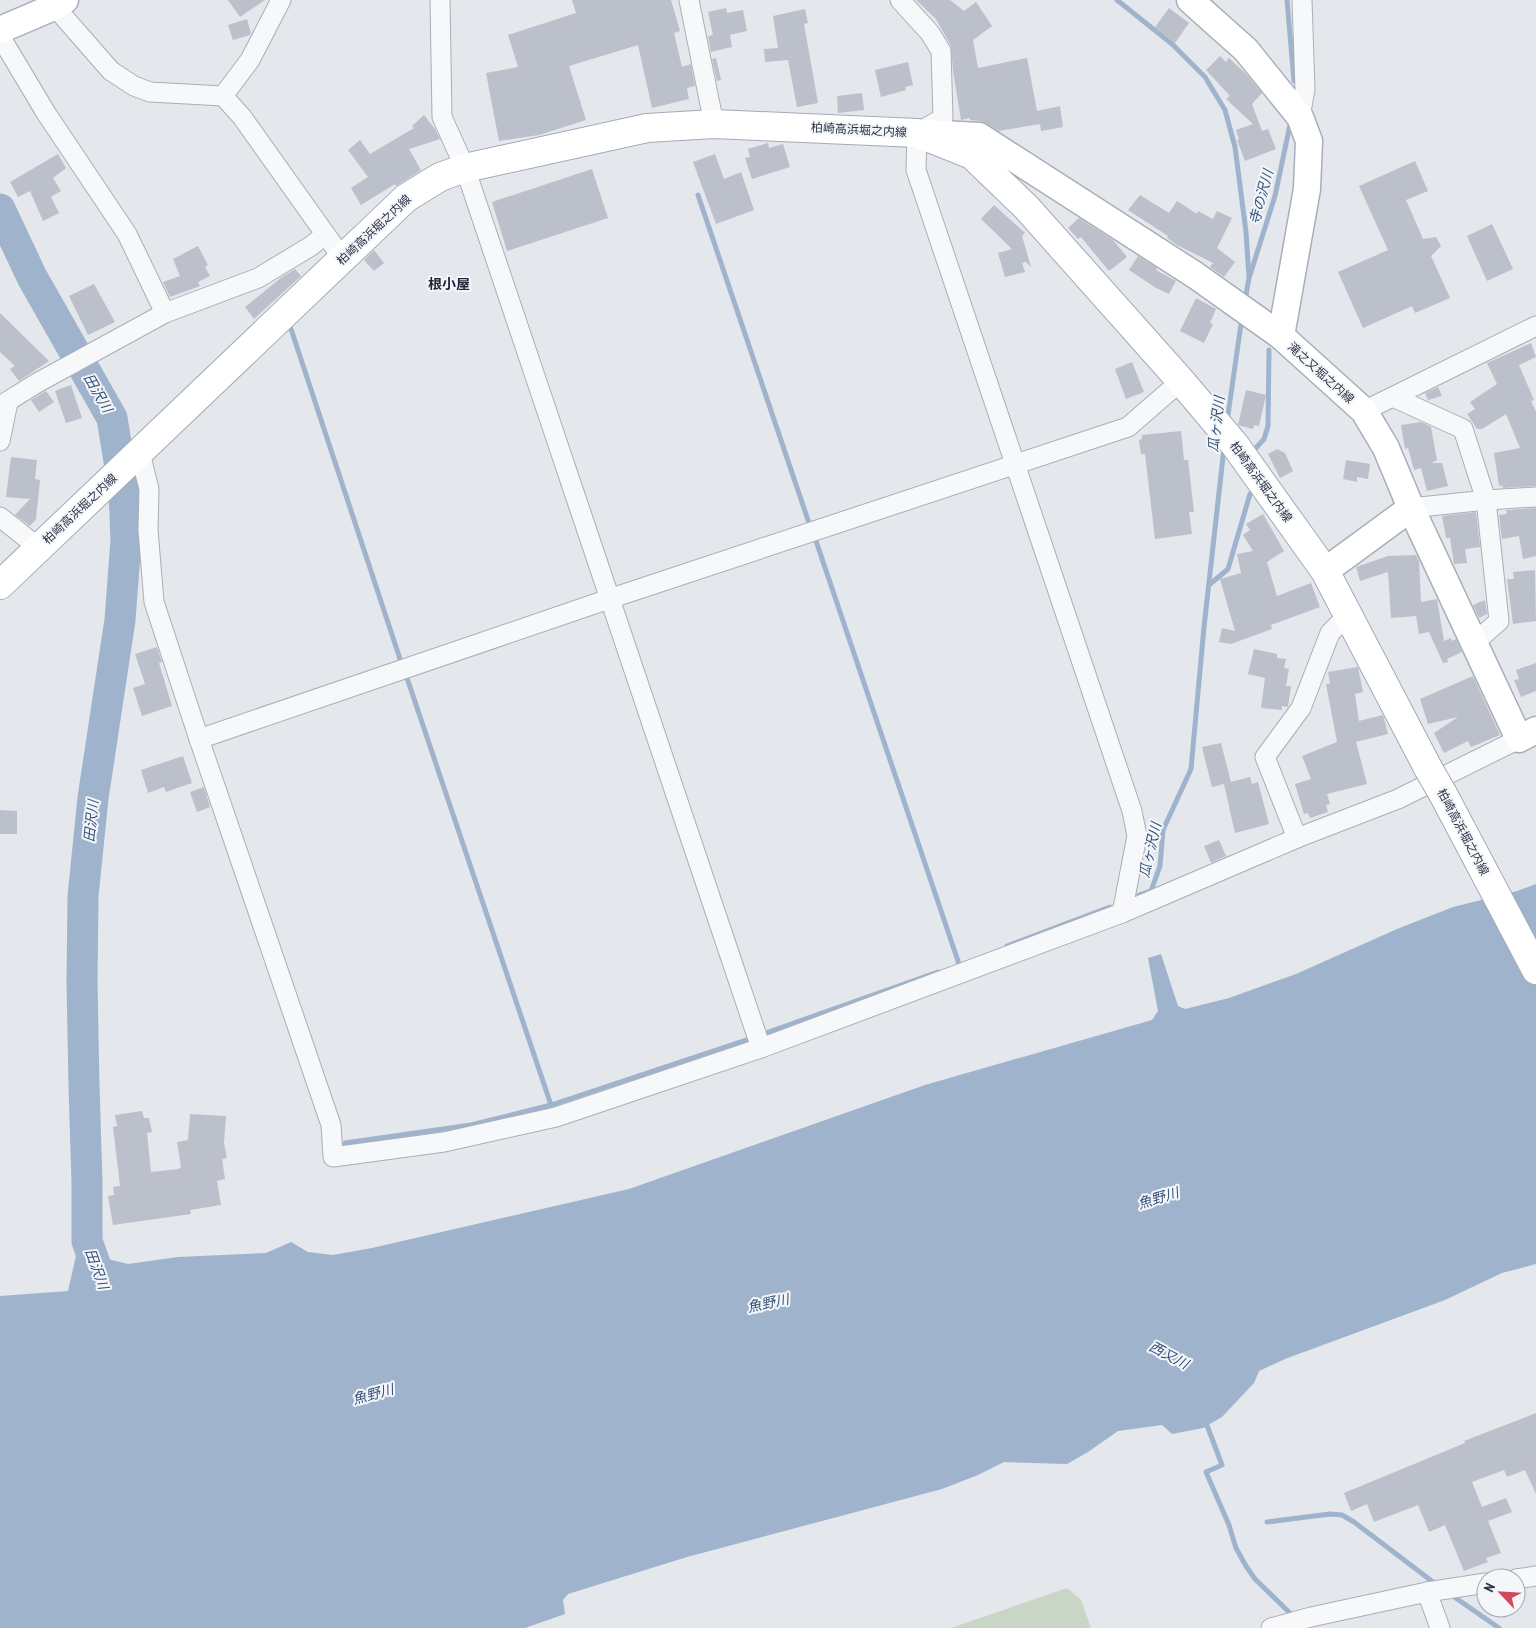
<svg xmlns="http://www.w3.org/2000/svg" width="1536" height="1628" font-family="'PT Sans Narrow','Noto Sans JP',sans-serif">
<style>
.green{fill:#c9d6c5}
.water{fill:#9fb4cc}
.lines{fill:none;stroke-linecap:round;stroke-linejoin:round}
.stream{stroke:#9fb4cc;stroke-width:5}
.river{stroke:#9fb4cc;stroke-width:31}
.building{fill:#bbc0ca}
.street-casing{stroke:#a9aeb7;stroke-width:21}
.secondary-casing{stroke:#a9aeb7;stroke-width:29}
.primary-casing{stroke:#a3abb8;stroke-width:30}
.street{stroke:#f7f8fa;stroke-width:19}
.secondary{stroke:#fff;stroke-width:26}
.primary{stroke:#fff;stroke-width:28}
.primary-bridge-casing{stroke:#a3abb8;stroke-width:30;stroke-linecap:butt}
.primary-bridge{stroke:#fff;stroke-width:28}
.labels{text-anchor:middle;stroke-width:4;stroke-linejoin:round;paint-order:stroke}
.street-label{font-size:12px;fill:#2b3445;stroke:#f4f6f9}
.water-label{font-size:14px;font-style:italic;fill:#34527a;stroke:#f4f6f9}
.neighbourhood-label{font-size:14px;font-weight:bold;fill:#1d2536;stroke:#f4f6f9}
</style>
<rect width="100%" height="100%" fill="#e4e7ec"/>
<path class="green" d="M1067 1588 1081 1600 1091 1628H951Z"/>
<path class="water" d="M1536 884V1264L1502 1273 1445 1300 1285 1359 1259 1371 1254 1383 1222 1417 1203 1428 1172 1434 1162 1425 1118 1431 1088 1452 1067 1464 1004 1462 978 1475 942 1489 687 1557 568 1594 563 1600 565 1614 525 1628H0V1296L68 1291 78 1247 96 1245 103 1257 112 1260 128 1264 178 1257 266 1253 291 1242 308 1252 333 1255 372 1248 629 1189 925 1085 1152 1020 1158 1011 1148 958 1161 954 1178 1006 1185 1009 1229 998 1296 974 1397 929 1453 907 1517 891Z"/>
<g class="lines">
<g class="stream">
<path d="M1117 0 1172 44 1205 77 1225 110 1235 147 1246 232 1249 278 1245 301"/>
<path d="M1287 0 1294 81"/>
<path d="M698 195 810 526"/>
<path d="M1250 275 1275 196 1291 120"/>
<path d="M291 329 402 665"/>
<path d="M1227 422 1242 317"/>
<path d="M1255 449 1264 439 1268 426 1269 350"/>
<path d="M815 538 959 964"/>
<path d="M1209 585 1228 569 1250 494"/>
<path d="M407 678 551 1105"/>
<path d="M1139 895 1151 891 1160 866 1163 830 1191 769 1204 627 1224 448"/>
<path d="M1007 946 1110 907"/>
<path d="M763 1034 938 972"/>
<path d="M345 1143 471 1125 551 1105 752 1038"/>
<path d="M1205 1420 1222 1465 1206 1472 1229 1525 1236 1548 1246 1566 1255 1579 1294 1617"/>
<path d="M1267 1522 1330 1514 1342 1515 1354 1522 1437 1585"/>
<path d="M1450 1594 1499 1628"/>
</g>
<path class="river" d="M0 209 32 277 112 418 124 492 126 540 120 620 93 798 83 896 82 982 84 1086 87 1182V1241L103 1286"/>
</g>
<g class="building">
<path d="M228 0H265L240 17Z"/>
<path d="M572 0H671L680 31 674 33 682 67 691 64 695 86 687 88 689 99 652 108 638 45 569 66 586 120 539 135 499 141 486 73 518 67 508 35 576 13Z"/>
<path d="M916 0H950L964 11 976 2 992 26 973 40 978 68 1027 58 1037 111 1060 106 1063 127 1041 131 1040 124 999 131 980 121 970 120V118L961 120 953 71 951 46 936 19Z"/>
<path d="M726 8 727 13 743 10 747 31 730 35 732 47 711 52 708 36 713 35 708 12Z"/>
<path d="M1169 8 1189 23 1175 43 1155 27Z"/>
<path d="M805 9 808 23 804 24 818 103 797 107 788 60 765 62 764 49 778 48 773 16Z"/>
<path d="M247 19 251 33 250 35 233 40 228 25Z"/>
<path d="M1220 56 1226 62 1229 58 1246 74 1262 93 1252 104 1262 131 1268 129 1276 149 1245 161 1237 140 1239 139 1236 130 1253 124 1226 99 1230 96 1206 70Z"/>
<path d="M716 58 721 80 717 81 712 59Z"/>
<path d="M908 62 913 85 905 87 906 90 881 97 875 70Z"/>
<path d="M862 93 864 110 838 113 837 96Z"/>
<path d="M424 115 435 129 440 139 409 149 421 170 396 186 395 184 361 205 351 188 368 177 348 150 360 140 370 154 414 128 412 126Z"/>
<path d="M768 143 769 148 783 144 790 167 752 179 745 158 750 157 748 149Z"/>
<path d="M58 154 66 168 53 178 61 191 51 197 59 213 43 221 30 191 18 197 10 182Z"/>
<path d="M715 154 724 179 741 172 754 210 716 224 693 162Z"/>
<path d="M1415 161 1428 191 1406 200 1423 239 1436 237 1441 246 1431 256 1450 298 1415 313 1412 306 1363 328 1338 272 1388 250 1359 186Z"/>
<path d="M592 169 608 218 507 251 492 202Z"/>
<path d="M1140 195 1169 213 1177 201 1197 214 1198 211 1213 219 1217 211 1232 218 1217 248 1235 262 1224 277 1210 267 1213 263 1177 245 1167 238 1168 236 1128 210Z"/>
<path d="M994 205 1025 233 1022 236 1031 267 1026 262 1022 263 1025 272 1005 277 998 253 1012 249 981 219Z"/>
<path d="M1079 218 1113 240 1127 257 1109 271 1081 237 1078 239 1068 228Z"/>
<path d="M1492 224 1513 269 1487 281 1467 236Z"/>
<path d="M198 246 208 265 205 267 210 276 198 282 200 286 170 297 163 282 180 276 173 259Z"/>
<path d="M374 250 384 263 374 271 364 260Z"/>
<path d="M1138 256 1157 268 1156 270 1176 281 1169 294 1156 288 1129 270Z"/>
<path d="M295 269 301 276 254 319 245 307 282 277Z"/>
<path d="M94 284 115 322 88 335 69 296Z"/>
<path d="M1196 298 1216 309 1210 323 1213 324 1204 343 1180 331Z"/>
<path d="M0 313 49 361 19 381 10 369 15 366 0 352Z"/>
<path d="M1531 343 1536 357 1519 365 1534 400 1531 401 1536 412V486L1503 488 1502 485 1499 486 1494 453 1520 448 1506 414 1482 429H1477L1467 414 1475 409 1470 402 1497 384 1487 363Z"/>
<path d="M1132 362 1144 392 1126 399 1115 369Z"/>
<path d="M71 385 82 418 66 423 55 391Z"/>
<path d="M1438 387 1442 396 1428 400 1425 393Z"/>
<path d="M1246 390 1266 395 1259 426 1254 425 1253 429 1238 425Z"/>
<path d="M46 391 54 402 39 412 31 400Z"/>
<path d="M1421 422 1431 427 1437 460 1432 463H1442L1448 486 1427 491 1421 468 1414 470 1408 448 1405 449 1401 425Z"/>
<path d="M1181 431 1184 460H1188L1194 512H1189L1192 534 1155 539 1145 454H1141L1139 440 1142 439V435Z"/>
<path d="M1277 449 1285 453 1293 471 1280 478 1268 454Z"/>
<path d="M11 457 37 460 35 479 40 480 36 519 30 526 15 515 30 499 6 497Z"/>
<path d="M1346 460 1370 464 1368 479 1357 477V482L1343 479Z"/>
<path d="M1536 508V556L1523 559 1519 536 1502 539 1499 515 1507 514 1506 510Z"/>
<path d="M1476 512 1480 547 1465 549 1467 563 1454 564 1450 538H1446L1442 516Z"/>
<path d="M1263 514 1284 551 1267 562 1277 596 1311 583 1320 607 1271 625 1272 629 1231 644 1219 642 1222 628 1235 631 1220 579 1241 573 1237 554 1253 551 1243 535 1250 530 1246 524Z"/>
<path d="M1416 555 1419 561 1421 602 1437 599 1444 641 1451 638 1452 641 1456 639 1462 652 1447 659 1448 662 1443 663 1429 632 1419 634 1416 616 1391 618 1388 572 1360 581 1356 567 1388 556Z"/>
<path d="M1535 570 1536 621 1513 624 1507 579H1514L1513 572Z"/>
<path d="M1485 600 1487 614 1479 618 1473 605Z"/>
<path d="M157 647 162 662 159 663 172 706 142 716 133 688 145 684 135 654Z"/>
<path d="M1254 649 1277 654V658L1286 659 1284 668 1289 669 1286 686H1291L1288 707 1282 706V710L1261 708 1265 678 1248 674Z"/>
<path d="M1536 663V691L1521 697 1514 680 1519 679 1516 670Z"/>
<path d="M1358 667 1363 692 1355 694 1359 721 1383 715 1388 734 1356 742 1367 784 1327 794 1330 804 1326 805 1328 812 1310 818 1308 813 1304 814 1295 784 1311 779 1302 756 1337 742 1326 684H1330L1328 672Z"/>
<path d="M1473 676 1500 735 1471 747 1468 741 1444 753 1434 733 1458 717 1428 724 1420 699Z"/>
<path d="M1221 743 1231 782 1250 777 1252 784 1258 782 1269 824 1235 833 1224 784 1212 787 1202 747Z"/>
<path d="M183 756 192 783 166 792 164 787 148 793 141 770Z"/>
<path d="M204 787 210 807 197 812 190 792Z"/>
<path d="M0 810 17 811V834H0Z"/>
<path d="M1219 840 1226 856 1211 863 1204 846Z"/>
<path d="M142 1111 144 1118H149L152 1132 147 1133 151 1172 179 1169 181 1167 177 1142 188 1140 190 1114 226 1116 224 1143 227 1158 222 1159 225 1179 217 1181 221 1205 190 1210 191 1214 113 1225 108 1196 114 1195 113 1187 120 1186 113 1127 117 1126 115 1115Z"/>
<path d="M1536 1413V1494L1525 1470 1507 1477 1504 1470 1472 1482 1482 1507 1506 1498 1512 1512 1488 1521 1501 1553 1486 1558 1488 1562 1464 1571 1445 1525 1429 1532 1418 1505 1374 1522 1367 1504 1351 1511 1344 1493 1465 1443 1464 1441Z"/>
</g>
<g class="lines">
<defs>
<g id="street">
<path d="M49 0 111 71 134 86 150 92 223 96 242 117 343 259"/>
<path d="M440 0 442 117 465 168 761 1048"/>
<path d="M689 0 714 124"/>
<path d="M900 0 930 33 941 51 943 118 917 133 916 170 1132 811 1137 836 1122 913"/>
<path d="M0 36 46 113 127 234 165 313"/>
<path d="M223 96 250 60 281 0"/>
<path d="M1300 117 1305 89 1302 0"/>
<path d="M1393 397 1463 429 1486 500 1499 621 1474 643"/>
<path d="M0 406 37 383 165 313 258 278 311 246 325 235"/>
<path d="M1364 411 1536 326"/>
<path d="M0 441 8 402"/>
<path d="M140 453 149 489 148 530 154 602 199 739 331 1125 333 1157 444 1142 556 1117 761 1048 1122 913 1297 838 1398 799 1519 739"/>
<path d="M1411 508 1486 500 1536 497"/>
<path d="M0 517 39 548"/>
<path d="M199 739 609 599 1128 427 1181 381"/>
<path d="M1297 838 1265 757 1301 708 1330 633 1347 616"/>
<path d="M1516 1579 1536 1576"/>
<path d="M1427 1592 1440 1628"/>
<path d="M1271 1628 1311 1617 1427 1592 1486 1583"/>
</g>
<g id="secondary">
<path d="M1190 0 1246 50 1300 117 1309 141 1307 189 1281 336"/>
<path d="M0 30 56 6 65 0"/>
<path d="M923 133 979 136 1195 275 1281 336 1364 411 1386 448 1411 508 1519 739 1536 730"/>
<path d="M1325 571 1411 508"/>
</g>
<g id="primary">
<path d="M0 585 406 198 440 177 465 168 647 128 714 124 917 133 972 155 1027 208 1181 381 1235 445 1325 571 1428 768"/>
<path d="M1443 794 1536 970"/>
</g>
</defs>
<use href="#street" class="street-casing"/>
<use href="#secondary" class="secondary-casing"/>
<use href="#primary" class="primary-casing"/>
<use href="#street" class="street"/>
<use href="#secondary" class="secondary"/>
<use href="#primary" class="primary"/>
<defs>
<path id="primary-bridge" d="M1428 768 1443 794"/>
</defs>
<use href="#primary-bridge" class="primary-bridge-casing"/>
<use href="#primary-bridge" class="primary-bridge"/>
</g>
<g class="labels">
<g class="street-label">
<text transform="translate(859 130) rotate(3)" y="4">柏崎高浜堀之内線</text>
<text transform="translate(374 230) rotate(-43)" y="4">柏崎高浜堀之内線</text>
<text transform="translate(1321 373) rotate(42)" y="4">滝之又堀之内線</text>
<text transform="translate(1261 482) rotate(54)" y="4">柏崎高浜堀之内線</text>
<text transform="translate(80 509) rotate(-43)" y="4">柏崎高浜堀之内線</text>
<text transform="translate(1463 832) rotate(62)" y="4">柏崎高浜堀之内線</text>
</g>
<g class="water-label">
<text transform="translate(1261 197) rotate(-75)" y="5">寺の沢川</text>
<text transform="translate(98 393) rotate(60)" y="5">田沢川</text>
<text transform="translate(1216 424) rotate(-83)" y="5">瓜ヶ沢川</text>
<text transform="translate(91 821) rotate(-84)" y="5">田沢川</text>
<text transform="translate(1150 850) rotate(-77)" y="5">瓜ヶ沢川</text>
<text transform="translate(1158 1198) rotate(-17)" y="5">魚野川</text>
<text transform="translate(97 1269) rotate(70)" y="5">田沢川</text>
<text transform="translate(768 1303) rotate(-12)" y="5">魚野川</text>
<text transform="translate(1169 1355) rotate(28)" y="5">西又川</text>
<text transform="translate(373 1394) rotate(-15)" y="5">魚野川</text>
</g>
<g class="neighbourhood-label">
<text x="449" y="289">根小屋</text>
</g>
</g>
<g transform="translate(1501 1593) rotate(295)"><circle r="24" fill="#f4f6f9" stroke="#a4a8b1"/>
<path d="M0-4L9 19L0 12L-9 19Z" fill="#d1495b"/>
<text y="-8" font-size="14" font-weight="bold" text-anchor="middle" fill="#2b3445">N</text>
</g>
</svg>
